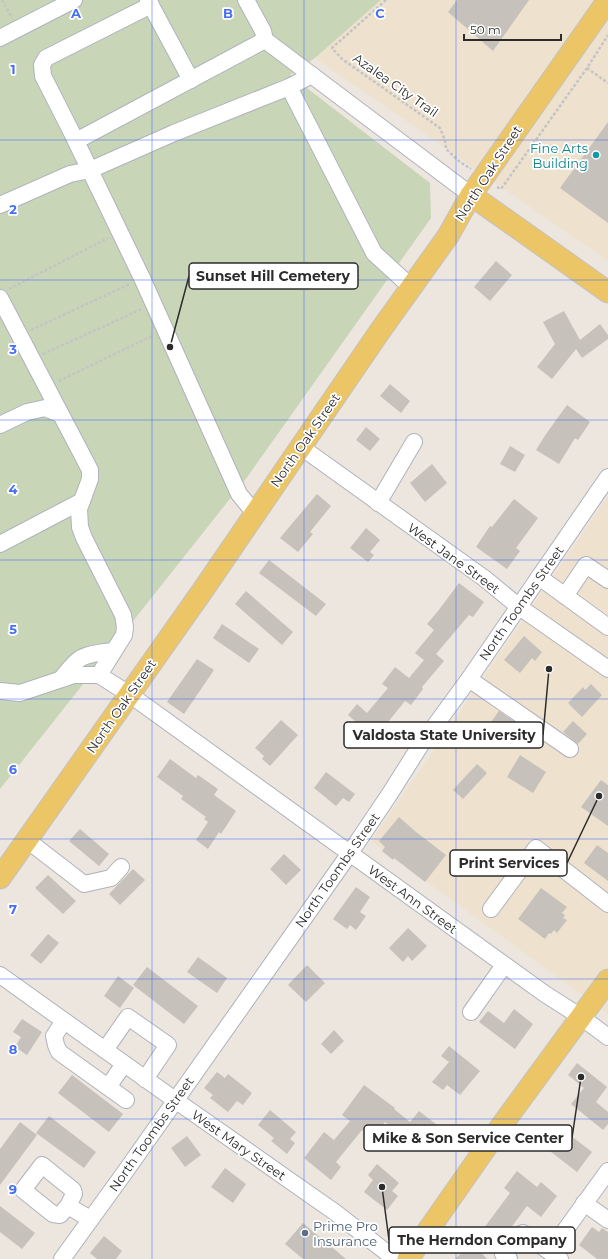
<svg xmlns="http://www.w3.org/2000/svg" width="608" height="1259" font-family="Montserrat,sans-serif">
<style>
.education{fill:#eee2cf}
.cemetery{fill:#c8d6b7}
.building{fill:#c6c1ba}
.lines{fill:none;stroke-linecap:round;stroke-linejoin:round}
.minor-casing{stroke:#afb2bc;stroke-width:18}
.major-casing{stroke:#c4c4c4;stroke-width:23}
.path{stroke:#c4c4c4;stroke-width:2.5;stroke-dasharray:3 2;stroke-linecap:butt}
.minor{stroke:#fff;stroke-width:16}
.major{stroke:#ebc566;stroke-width:21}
.grid{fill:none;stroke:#4670f3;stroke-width:1;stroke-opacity:0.55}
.culture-dot{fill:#0f9aa8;stroke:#fff;stroke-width:1.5}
.service-dot{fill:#5c6f8a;stroke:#fff;stroke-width:1.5}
.labels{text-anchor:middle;stroke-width:3.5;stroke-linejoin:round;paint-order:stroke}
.street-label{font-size:13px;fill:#2c2c2c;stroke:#fff}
.culture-label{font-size:13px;fill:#0d838f;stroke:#fff;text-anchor:end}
.service-label{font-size:13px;fill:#4e5e75;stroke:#fff;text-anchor:start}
.grid-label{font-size:13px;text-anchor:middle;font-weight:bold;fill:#4670f3;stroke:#fff;stroke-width:3.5;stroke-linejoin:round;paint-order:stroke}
.leader{fill:none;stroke:#2c2c2c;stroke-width:1.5}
.callout-dot{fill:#2c2c2c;stroke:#fff;stroke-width:1.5}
.callout{fill:#fff;stroke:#2c2c2c;stroke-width:1.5}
.callout-label{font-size:14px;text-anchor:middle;font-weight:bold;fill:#2c2c2c}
</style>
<rect width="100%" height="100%" fill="#ede6df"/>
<g class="education">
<path d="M381 0H608V261L315 58Z"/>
<path d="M608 496V1014L371 841Z"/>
</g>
<path class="cemetery" d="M0 0H381L315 58 290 75 430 183 431 218 248 476 0 789Z"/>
<g class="building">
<path d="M457 0H529L493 51 448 12Z"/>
<path d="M608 122V223L560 188Z"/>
<path d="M496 261 512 275 490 301 474 287Z"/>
<path d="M564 311 580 340 600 324 608 335V339L582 358 576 349 552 379 537 367 555 344 543 322Z"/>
<path d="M390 384 410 401 401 413 380 396Z"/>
<path d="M567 405 590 422 578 440 575 438 559 464 536 450 546 434Z"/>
<path d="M366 427 380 439 370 451 356 440Z"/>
<path d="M510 446 525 455 515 472 500 464Z"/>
<path d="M432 464 447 483 425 502 410 483Z"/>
<path d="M317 494 331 506 310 532 313 534 298 552 280 538Z"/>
<path d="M514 499 538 518 516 548 520 551 507 569 476 547 490 526 492 527Z"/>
<path d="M366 528 380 540 370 552 374 555 368 562 350 548Z"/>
<path d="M269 560 326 604 316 616 259 573Z"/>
<path d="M459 583 484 602 473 617 469 615 436 654 444 661 422 687 423 689 411 705 405 701 375 738 348 715 357 704 367 713 388 688 382 684 395 667 409 678 424 660 415 653 434 630 427 624 438 611Z"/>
<path d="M246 591 293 632 282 645 235 604Z"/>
<path d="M222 624 259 649 249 663 213 638Z"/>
<path d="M524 636 542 652 535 661 532 658 520 673 504 660Z"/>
<path d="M197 659 214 670 184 714 167 702Z"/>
<path d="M591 684 602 695 582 717 568 703 583 687 585 690Z"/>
<path d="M499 711 515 722 496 749 480 737Z"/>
<path d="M281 720 298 735 270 766 262 759 264 756 255 748Z"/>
<path d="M573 721 587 734 578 744 563 732Z"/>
<path d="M520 755 546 772 533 793 507 777Z"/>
<path d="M170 759 196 778 198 775 218 789 214 795 236 811 221 834 219 832 208 849 196 840 208 822 204 819 206 817 181 799 183 796 157 777Z"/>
<path d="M477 764 487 773 463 799 453 790Z"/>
<path d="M326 772 355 794 349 802 343 798 336 806 314 788Z"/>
<path d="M601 780 608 785V826L581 807Z"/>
<path d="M399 817 416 832 446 855 425 882 394 858 393 860 382 851 385 847 379 841Z"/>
<path d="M80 829 109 854 99 866 69 841Z"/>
<path d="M597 845 608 853V881L584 863Z"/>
<path d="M284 854 301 870 286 885 270 869Z"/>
<path d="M133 869 145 880 120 905 109 894Z"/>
<path d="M48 875 76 901 63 914 35 888Z"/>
<path d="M356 887 370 897 360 912 366 916 356 930 350 925 347 929 333 919Z"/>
<path d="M541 888 567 907 562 913 565 915 563 918 567 920 557 933 554 930 551 934 549 933 545 939 518 919Z"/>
<path d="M408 928 427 946 412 961 408 956 403 962 389 948Z"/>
<path d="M48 934 59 943 41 964 30 955Z"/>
<path d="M198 957 227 978 217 993 187 972Z"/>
<path d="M307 965 325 983 306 1002 288 985Z"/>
<path d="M147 967 198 1006 184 1024 133 985Z"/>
<path d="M118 976 134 988 120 1008 104 996Z"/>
<path d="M514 1009 533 1024 515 1049 479 1022 488 1011 504 1023Z"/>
<path d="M22 1019 42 1032 27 1055 15 1047 21 1037 13 1032Z"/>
<path d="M334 1030 344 1041 331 1054 321 1044Z"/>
<path d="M449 1046 480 1071 460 1095 447 1085 443 1090 432 1082 449 1062 441 1056Z"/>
<path d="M577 1063 607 1087 596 1102 608 1112V1124L603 1130 571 1104 584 1088 568 1075Z"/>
<path d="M217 1072 225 1078 228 1074 252 1093 243 1105 237 1101 228 1112 210 1098 213 1095 204 1088Z"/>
<path d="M72 1075 123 1114 109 1132 58 1093Z"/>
<path d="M364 1085 395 1108 394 1109 410 1122 419 1111 441 1128 437 1133 444 1139 435 1151 425 1143 419 1150 385 1122 373 1138 362 1130 336 1162 341 1167 331 1180 304 1158 324 1132 334 1140 350 1121 342 1115Z"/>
<path d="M270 1110 296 1132 290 1139 295 1143 287 1154 271 1141 274 1138 258 1125Z"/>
<path d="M49 1116 96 1152 84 1168 36 1133Z"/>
<path d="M20 1122 37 1135 0 1185V1149Z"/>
<path d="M557 1125 592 1152 577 1172 542 1145Z"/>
<path d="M187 1136 201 1155 185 1167 171 1148Z"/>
<path d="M377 1164 399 1183 392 1191 398 1196 387 1210 364 1192 373 1180 368 1175Z"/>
<path d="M225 1168 246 1184 233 1203 211 1187Z"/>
<path d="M517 1171 537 1187 541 1182 557 1196 541 1217 527 1206 510 1229 504 1234 498 1244 481 1232 510 1193 504 1188Z"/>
<path d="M0 1206 35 1233 22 1249 0 1232Z"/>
<path d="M303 1223 346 1259H303L285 1244Z"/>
<path d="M592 1227 599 1232 602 1228 608 1232V1259H597L579 1245Z"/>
<path d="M104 1236 122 1251 116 1259H97L90 1253Z"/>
<path d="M472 1243 487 1259H455Z"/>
</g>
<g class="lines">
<defs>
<g id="minor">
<path d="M148 0 191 80"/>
<path d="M246 0 263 31 265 40 471 195"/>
<path d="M151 5 46 58 42 65 43 76 72 133 142 278 239 494 248 505 256 511"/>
<path d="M0 38 74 0"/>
<path d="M289 87 374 253 411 287"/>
<path d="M76 141 265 40"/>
<path d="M0 205 70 174 90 170 174 133 289 87 312 75"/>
<path d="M0 298 90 470V479L79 509 80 527 84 538 123 615 125 627 124 635 99 675 129 694 545 994 581 1017 608 1037"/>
<path d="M0 425 27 412 45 408 60 414"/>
<path d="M301 447 484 578 518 606 608 669"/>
<path d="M378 503 414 442"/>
<path d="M0 544 82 501"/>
<path d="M539 577 608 627"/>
<path d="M565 596 586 565 608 580"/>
<path d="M61 679C67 672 73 663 81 658 90 653 103 652 113 651"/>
<path d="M469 679 570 749"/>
<path d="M0 691 20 693 74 675H99"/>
<path d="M27 840 84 884 111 878 121 867"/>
<path d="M491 909 536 848 608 904"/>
<path d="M0 975 175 1100 336 1213 386 1252 400 1259"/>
<path d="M471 1012 504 965"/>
<path d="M64 1021 54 1036 56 1045 59 1052 126 1100"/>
<path d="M105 1050 128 1017 168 1045 145 1079"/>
<path d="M108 1087 124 1064"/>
<path d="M584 1203 608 1220"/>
<path d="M68 1206 60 1215 53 1214 23 1190 42 1165 73 1190 74 1194 68 1206 90 1219"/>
<path d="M561 1236 608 1171"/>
<path d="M62 1259 125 1172 350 853 389 795 420 746 469 679 608 477"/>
<path d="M509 1259 503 1254 512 1239 523 1233 560 1259"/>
</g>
<g id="major">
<path d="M471 195 608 292"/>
<path d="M0 878 203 590 380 331 448 236 471 195 608 0"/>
<path d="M408 1259 499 1129 608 980"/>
</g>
</defs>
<use href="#minor" class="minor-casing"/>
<use href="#major" class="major-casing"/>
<g class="path">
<path d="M2 0 12 18"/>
<path d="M386 0 332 48 342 59 440 128 445 140 446 149 460 162 471 169"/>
<path d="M587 68 608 83"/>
<path d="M497 187 501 189 587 68 608 35"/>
<path d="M9 289 108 238"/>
<path d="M31 330 130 284"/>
<path d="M43 354 142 309"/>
<path d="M59 381 154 335"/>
</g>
<use href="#minor" class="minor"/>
<use href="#major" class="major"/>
</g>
<path class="grid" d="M152 0V1259M304 0V1259M456 0V1259M0 140H608M0 280H608M0 420H608M0 560H608M0 699H608M0 839H608M0 979H608M0 1119H608"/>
<circle class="culture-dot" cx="596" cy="155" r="4"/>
<circle class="service-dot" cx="305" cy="1233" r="4"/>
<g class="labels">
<g class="street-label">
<text transform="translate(396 85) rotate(35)" y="5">Azalea City Trail</text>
<text transform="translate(488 173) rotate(-57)" y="5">North Oak Street</text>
<text transform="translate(305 440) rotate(-55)" y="5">North Oak Street</text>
<text transform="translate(454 558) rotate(36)" y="5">West Jane Street</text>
<text transform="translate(521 603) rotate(-55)" y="5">North Toombs Street</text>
<text transform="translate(121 706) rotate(-55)" y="5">North Oak Street</text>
<text transform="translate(337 870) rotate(-55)" y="5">North Toombs Street</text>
<text transform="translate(413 899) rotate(36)" y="5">West Ann Street</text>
<text transform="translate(151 1134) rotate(-55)" y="5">North Toombs Street</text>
<text transform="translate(239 1145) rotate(35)" y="5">West Mary Street</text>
</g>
<g class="culture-label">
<text x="588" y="153">Fine Arts<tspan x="588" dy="15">Building</tspan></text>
</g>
<g class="service-label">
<text x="313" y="1231">Prime Pro<tspan x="313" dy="15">Insurance</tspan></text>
</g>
</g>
<g class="grid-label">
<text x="76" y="18">A</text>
<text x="228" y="18">B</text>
<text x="380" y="18">C</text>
<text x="13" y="74">1</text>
<text x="13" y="214">2</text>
<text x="13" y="354">3</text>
<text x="13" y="494">4</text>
<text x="13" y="634">5</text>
<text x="13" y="774">6</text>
<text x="13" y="914">7</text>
<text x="13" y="1054">8</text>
<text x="13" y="1194">9</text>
</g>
<path class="leader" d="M170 347L189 276M549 669L543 735M599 796L567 863M581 1077L572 1138M382 1187L389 1240"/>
<g class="callout-dot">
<circle cx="170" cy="347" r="4"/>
<circle cx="549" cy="669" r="4"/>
<circle cx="599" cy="796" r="4"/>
<circle cx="581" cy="1077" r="4"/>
<circle cx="382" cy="1187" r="4"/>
</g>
<g class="callout">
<rect x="189" y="263" width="169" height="26" rx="4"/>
<rect x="344" y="722" width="199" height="26" rx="4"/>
<rect x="450" y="850" width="117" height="26" rx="4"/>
<rect x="364" y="1125" width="208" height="26" rx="4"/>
<rect x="389" y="1227" width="186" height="26" rx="4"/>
</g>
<g class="callout-label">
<text x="273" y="281">Sunset Hill Cemetery</text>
<text x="444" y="740">Valdosta State University</text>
<text x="509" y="868">Print Services</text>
<text x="468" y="1143">Mike &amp; Son Service Center</text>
<text x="482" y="1245">The Herndon Company</text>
</g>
<path d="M464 34v6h97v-6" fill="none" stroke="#2c2c2c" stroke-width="2"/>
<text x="470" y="34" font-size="12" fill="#2c2c2c" stroke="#ffffff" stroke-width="3" paint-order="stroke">50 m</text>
</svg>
